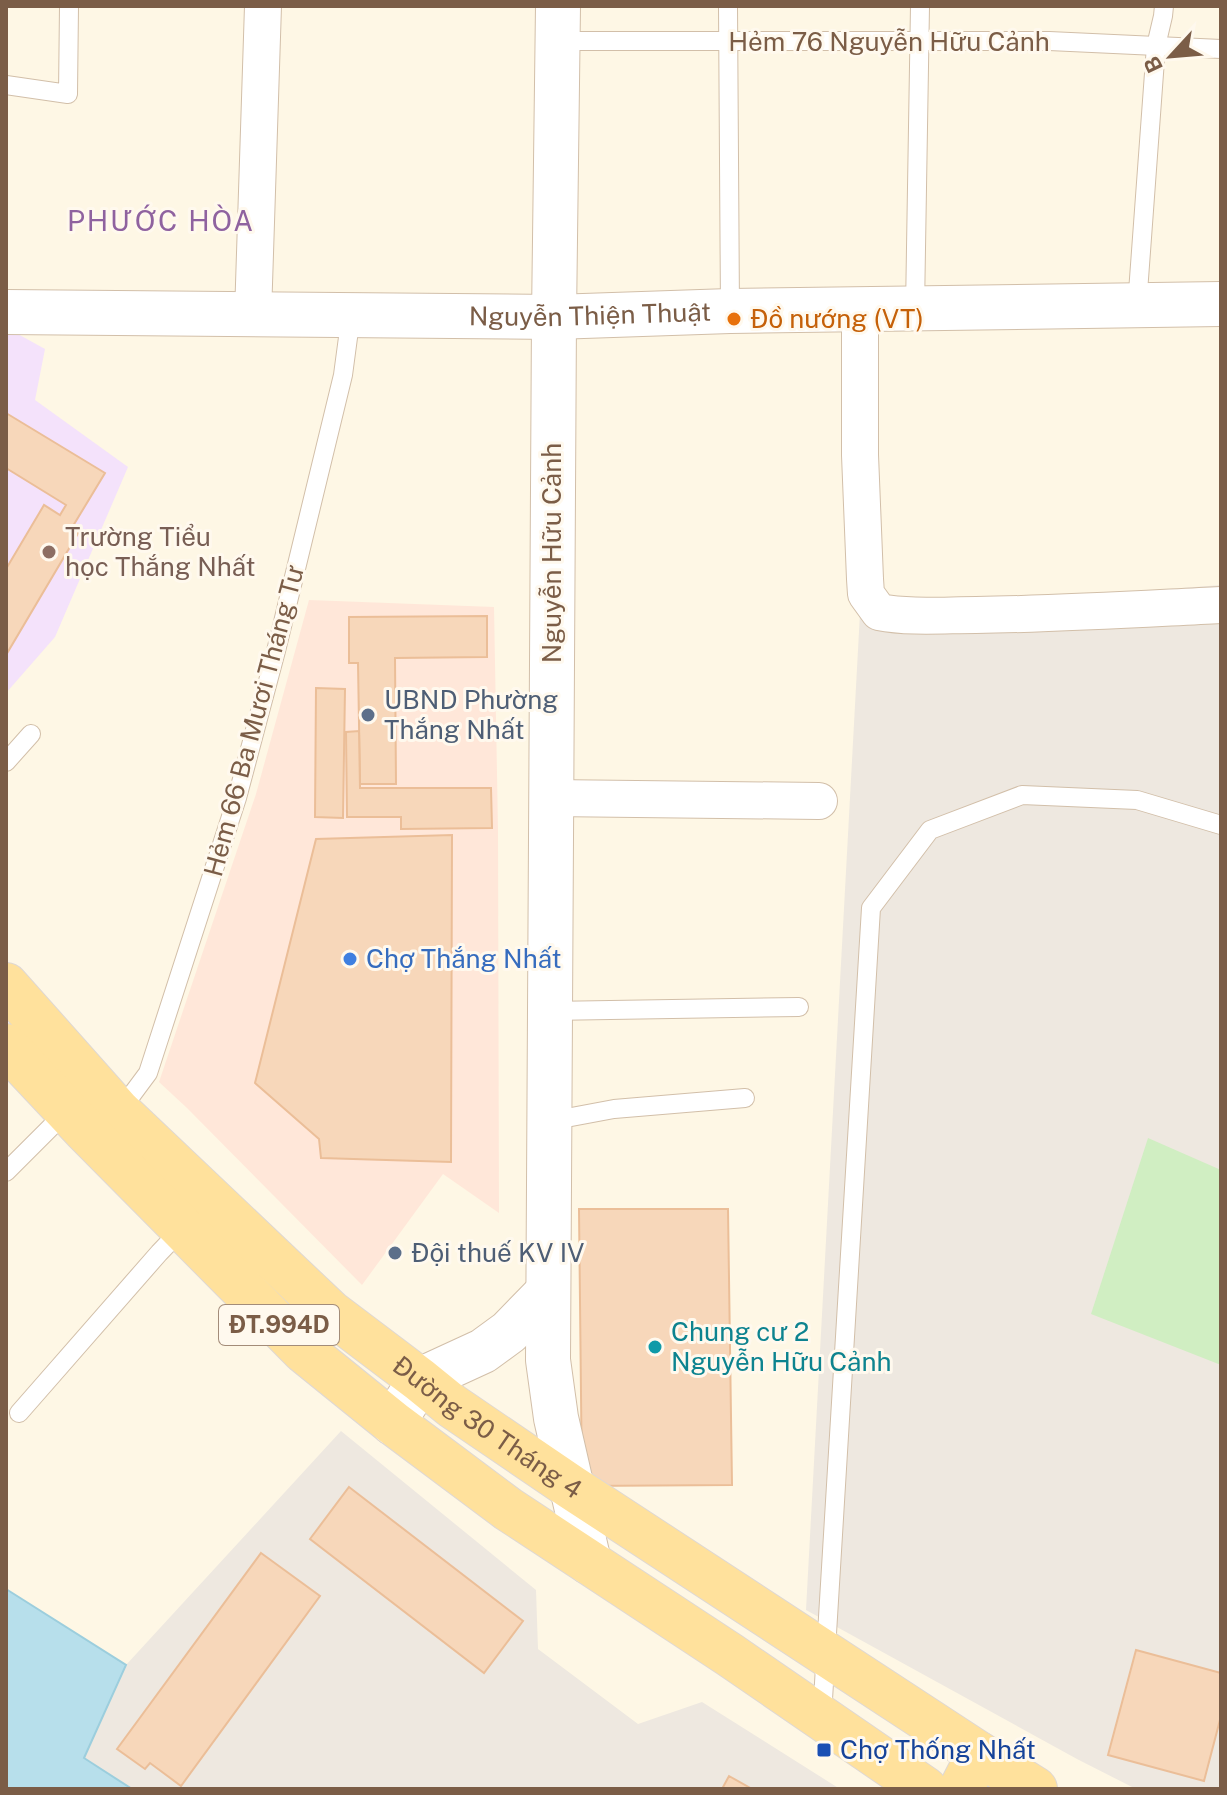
<svg xmlns="http://www.w3.org/2000/svg" width="1227" height="1795" font-family="'Public Sans',sans-serif">
<style>
.commercial{fill:#ffe7d9}
.industrial{fill:#eee8e0}
.education{fill:#f4e2fb}
.green{fill:#d0eec2}
.water{fill:#b7dfeb;stroke:#9ccedd;stroke-width:2}
.building{fill:#f7d7ba;stroke:#ebbe98;stroke-width:2}
.lines{fill:none;stroke-linecap:round;stroke-linejoin:round}
.service-casing{stroke:#d2bfa9;stroke-width:20}
.minor-casing{stroke:#d2bfa9;stroke-width:38}
.tertiary-casing{stroke:#d2bfa9;stroke-width:46}
.primary-casing{stroke:#dfd8d3;stroke-width:46}
.service{stroke:#fff;stroke-width:18}
.minor{stroke:#fff;stroke-width:36}
.tertiary{stroke:#fff;stroke-width:44}
.primary{stroke:#ffe19c;stroke-width:44}
.food-dot{fill:#e8710a;stroke:#fff9ee;stroke-width:3}
.education-dot{fill:#8d6e63;stroke:#fff9ee;stroke-width:3}
.service-dot{fill:#5c6f8a;stroke:#fff9ee;stroke-width:3}
.shop-dot{fill:#3f7fe0;stroke:#fff9ee;stroke-width:3}
.culture-dot{fill:#0f9aa8;stroke:#fff9ee;stroke-width:3}
.transit-dot{fill:#1a4fb4;stroke:#fff9ee;stroke-width:3}
.labels{text-anchor:middle;stroke-width:6;stroke-linejoin:round;paint-order:stroke}
.shield{fill:#fff9ee;stroke:#a38c79;stroke-width:2}
.shield-label{font-size:24px;font-weight:bold;fill:#7b5d47}
.street-label{font-size:26px;fill:#7b5d47;stroke:#fff9ee}
.food-label{font-size:26px;fill:#c56008;stroke:#fff9ee;text-anchor:start}
.education-label{font-size:26px;fill:#785e54;stroke:#fff9ee;text-anchor:start}
.service-label{font-size:26px;fill:#4e5e75;stroke:#fff9ee;text-anchor:start}
.shop-label{font-size:26px;fill:#366cbe;stroke:#fff9ee;text-anchor:start}
.culture-label{font-size:26px;fill:#0d838f;stroke:#fff9ee;text-anchor:start}
.transit-label{font-size:26px;fill:#164399;stroke:#fff9ee;text-anchor:start}
.neighbourhood-label{font-size:28px;letter-spacing:2px;fill:#8f629f;stroke:#fff9ee}
</style>
<rect width="100%" height="100%" fill="#fef7e5"/>
<path class="commercial" d="M309 600 494 607 498 829 499 1213 443 1174 362 1285 187 1108 159 1082 256 794Z"/>
<g class="industrial">
<path d="M1221 585V1789H1136L1077 1759 806 1610 860 613Z"/>
<path d="M341 1431 536 1590 538 1649 638 1724 702 1702 840 1789H132L84 1758 126 1665Z"/>
</g>
<path class="education" d="M6 333H16L45 349 35 400 128 467 55 637 6 693Z"/>
<path class="green" d="M1148 1138 1221 1170V1365L1091 1314Z"/>
<path class="water" d="M6 1589 126 1665 84 1758 132 1789H6Z"/>
<g class="building">
<path d="M6 413 105 473 73 526 80 530 6 655V569L44 505 60 515 66 505 6 468Z"/>
<path d="M487 616V657L395 658 396 784H360L358 663H349V617Z"/>
<path d="M316 688 345 689 343 818 315 817Z"/>
<path d="M359 731 360 788H491L492 828 401 829V817H347L346 732Z"/>
<path d="M452 835 451 1162 321 1158 319 1139 255 1083 316 839Z"/>
<path d="M579 1209H728L732 1485 582 1486Z"/>
<path d="M349 1487 523 1621 484 1673 310 1539Z"/>
<path d="M261 1553 320 1596 181 1786 150 1763 145 1769 117 1749Z"/>
<path d="M1136 1650 1221 1673V1716L1204 1781 1108 1755Z"/>
<path d="M729 1776 752 1789H722Z"/>
</g>
<g class="lines">
<defs>
<g id="service">
<path d="M728 6 730 311"/>
<path d="M557 41H1049L1221 49"/>
<path d="M6 85 68 94 69 6"/>
<path d="M1137 306 1156 46 1163 16 1164 6"/>
<path d="M915 309 920 6"/>
<path d="M6 762 31 734"/>
<path d="M549 1011 799 1007"/>
<path d="M119 1112 148 1073 237 798 276 651 343 375 351 315"/>
<path d="M550 1121 614 1109 745 1098"/>
<path d="M6 1172 67 1111"/>
<path d="M19 1413 159 1253 182 1229"/>
<path d="M822 1716 871 908 930 830 1022 795 1137 800 1221 825"/>
</g>
<g id="minor">
<path d="M860 309V455L865 579 866 594 879 612C910 618 944 615 976 615 1058 614 1139 609 1221 605"/>
<path d="M253 315 263 6"/>
<path d="M551 798 819 801"/>
</g>
<g id="tertiary">
<path d="M558 6 554 317 548 1360 556 1418 589 1562"/>
<path id="s1" d="M6 312 554 317 730 311 1221 304"/>
<path d="M393 1423 420 1380 483 1351 509 1332 547 1293"/>
</g>
<g id="primary">
<path id="s2" d="M6 985 119 1112 330 1312 420 1380 452 1406 571 1487 979 1754 1035 1789"/>
<path d="M6 1046 84 1129 304 1351 393 1423 508 1509 730 1655 925 1789"/>
<path d="M961 1789 979 1754"/>
</g>
</defs>
<use href="#service" class="service-casing"/>
<use href="#minor" class="minor-casing"/>
<use href="#tertiary" class="tertiary-casing"/>
<use href="#primary" class="primary-casing"/>
<use href="#service" class="service"/>
<use href="#minor" class="minor"/>
<use href="#tertiary" class="tertiary"/>
<use href="#primary" class="primary"/>
</g>
<circle class="food-dot" cx="734" cy="319" r="8"/>
<circle class="education-dot" cx="49" cy="552" r="8"/>
<g class="service-dot">
<circle cx="368" cy="715" r="8"/>
<circle cx="395" cy="1253" r="8"/>
</g>
<circle class="shop-dot" cx="350" cy="959" r="8"/>
<circle class="culture-dot" cx="655" cy="1347" r="8"/>
<rect class="transit-dot" x="816" y="1742" width="16" height="16" rx="4"/>
<g class="labels">
<rect class="shield" x="219" y="1305" width="120" height="40" rx="6"/>
<g class="shield-label">
<text x="279" y="1333">ĐT.994D</text>
</g>
<g class="street-label">
<text x="889" y="51">Hẻm 76 Nguyễn Hữu Cảnh</text>
<text dy="9" stroke="none"><textPath href="#s1" startOffset="584">Nguyễn Thiện Thuật</textPath></text>
<text transform="translate(552 553) rotate(-90)" y="9">Nguyễn Hữu Cảnh</text>
<text transform="translate(254 721) rotate(-75)" y="9">Hẻm 66 Ba Mươi Tháng Tư</text>
<text dy="9" stroke="none"><textPath href="#s2" startOffset="656">Đường 30 Tháng 4</textPath></text>
</g>
<g class="food-label">
<text x="750" y="328">Đồ nướng (VT)</text>
</g>
<g class="education-label">
<text x="65" y="546">Trường Tiểu<tspan x="65" dy="30">học Thắng Nhất</tspan></text>
</g>
<g class="service-label">
<text x="384" y="709">UBND Phường<tspan x="384" dy="30">Thắng Nhất</tspan></text>
<text x="411" y="1262">Đội thuế KV IV</text>
</g>
<g class="shop-label">
<text x="366" y="968">Chợ Thắng Nhất</text>
</g>
<g class="culture-label">
<text x="671" y="1341">Chung cư 2<tspan x="671" dy="30">Nguyễn Hữu Cảnh</tspan></text>
</g>
<g class="transit-label">
<text x="840" y="1759">Chợ Thống Nhất</text>
</g>
<g class="neighbourhood-label">
<text x="161" y="231">PHƯỚC HÒA</text>
</g>
</g>
<rect width="1227" height="1795" fill="none" stroke="#7b5d47" stroke-width="16"/>
<g transform="translate(1171 56) rotate(244)" stroke="#fff9ee" stroke-width="6" paint-order="stroke">
<path d="M0-6L14 30L0 20L-14 30Z" fill="#7b5d47"/>
<text y="-12" font-size="22" font-weight="bold" text-anchor="middle" fill="#7b5d47">B</text>
</g>
</svg>
